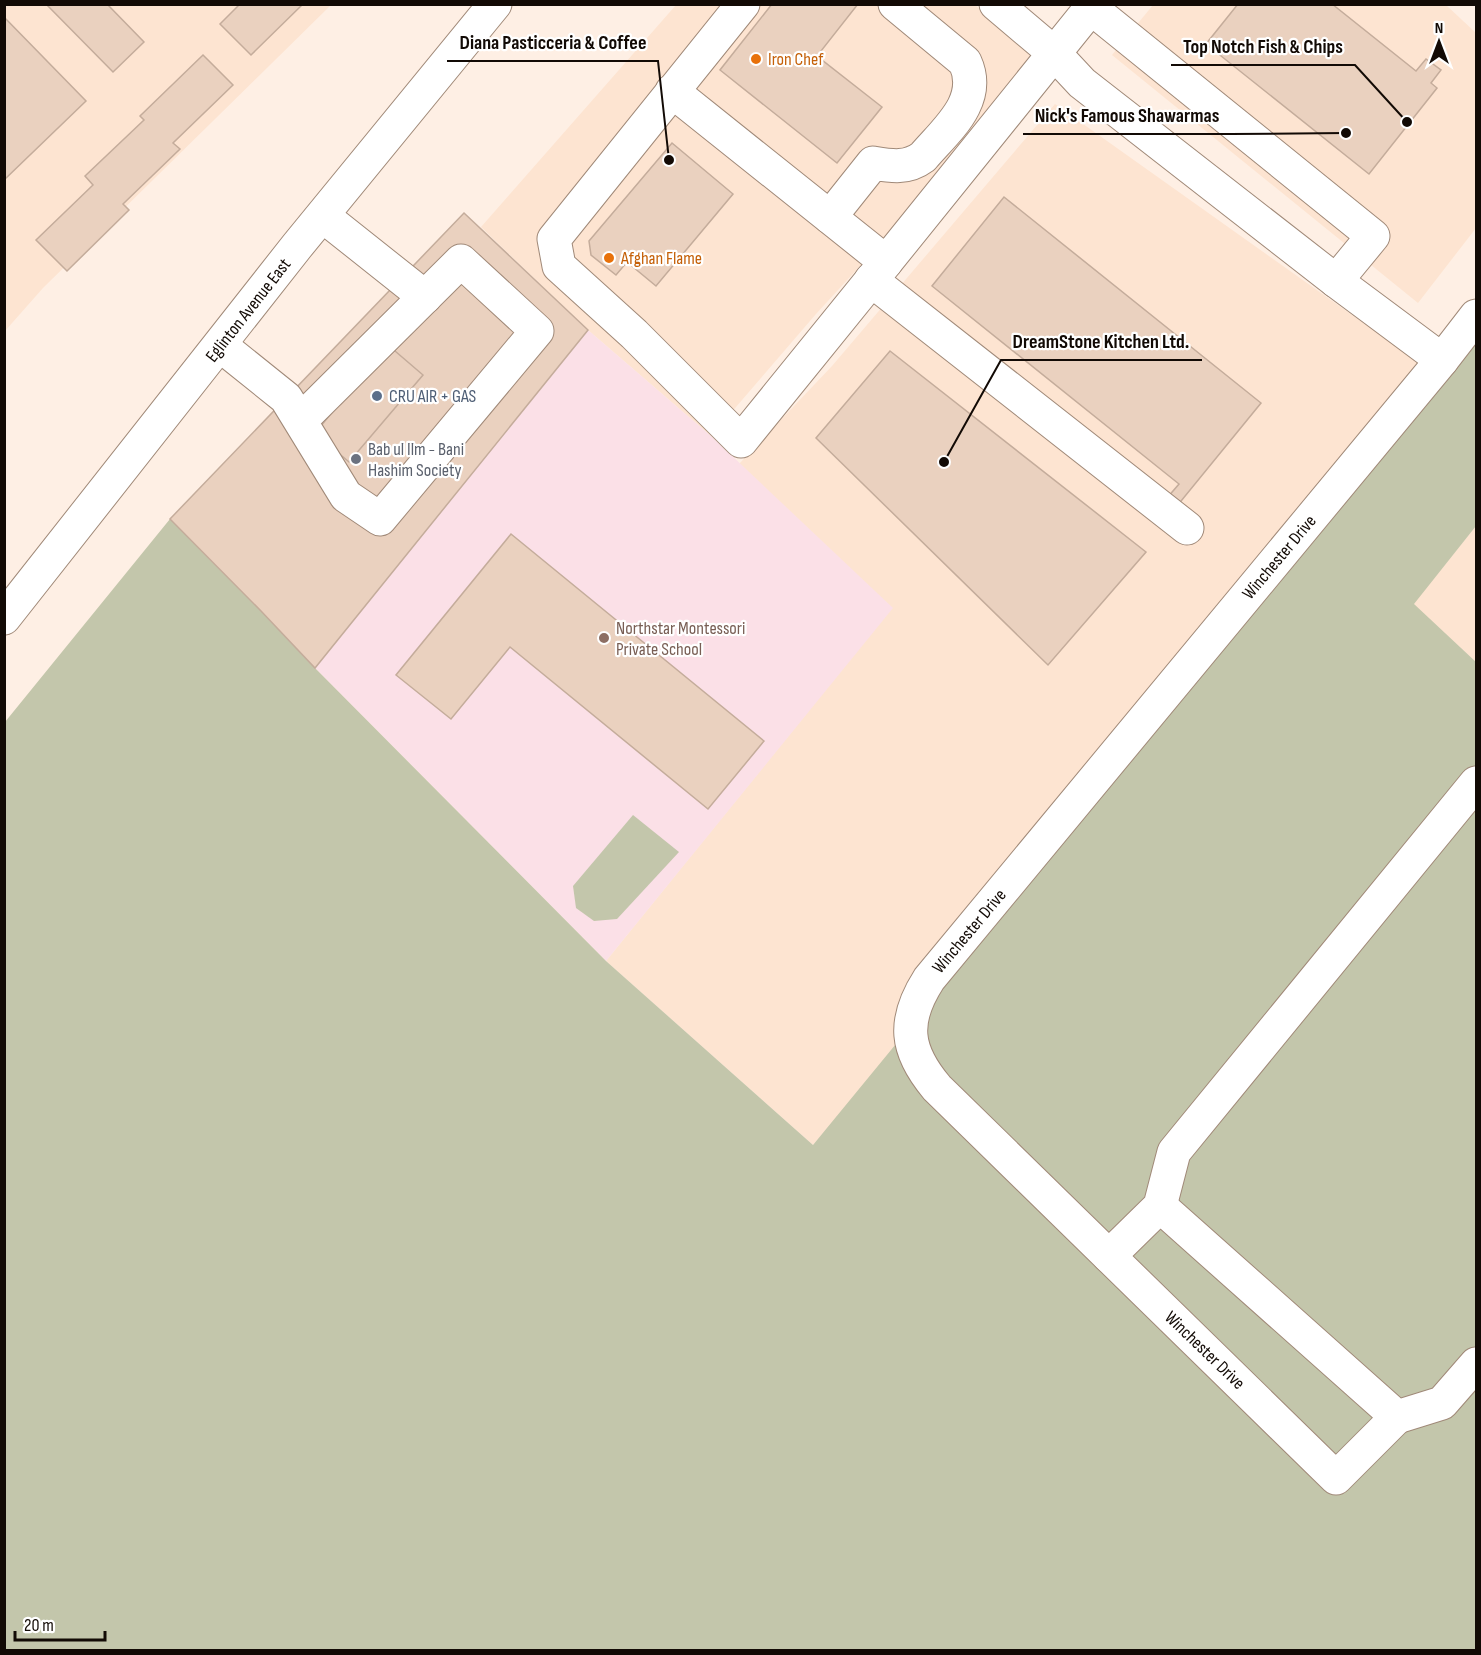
<svg xmlns="http://www.w3.org/2000/svg" width="1481" height="1655" font-family="'Sofia Sans Condensed',sans-serif">
<style>
.built{fill:#fde4d1}
.education{fill:#fbe0e7}
.green{fill:#c3c6ab}
.building{fill:#ead1bf;stroke:#c4ac9b;stroke-width:1.5}
.lines{fill:none;stroke-linecap:round;stroke-linejoin:round}
.minor-casing{stroke:#a08978;stroke-width:35}
.major-casing{stroke:#a08978;stroke-width:35}
.minor{stroke:#fff;stroke-width:33}
.major{stroke:#fff;stroke-width:33}
.food-dot{fill:#e8710a;stroke:#fff;stroke-width:2}
.service-dot{fill:#5c6f8a;stroke:#fff;stroke-width:2}
.worship-dot{fill:#6b7280;stroke:#fff;stroke-width:2}
.education-dot{fill:#8d6e63;stroke:#fff;stroke-width:2}
.labels{text-anchor:middle;stroke-width:4.5;stroke-linejoin:round;paint-order:stroke}
.food-label{font-size:18px;fill:#c56008;stroke:#fff;text-anchor:start}
.street-label{font-size:18px;fill:#120a05;stroke:#fff}
.service-label{font-size:18px;fill:#4e5e75;stroke:#fff;text-anchor:start}
.worship-label{font-size:18px;fill:#5b616d;stroke:#fff;text-anchor:start}
.education-label{font-size:18px;fill:#785e54;stroke:#fff;text-anchor:start}
.leader{fill:none;stroke:#120a05;stroke-width:2}
.callout-dot{fill:#120a05;stroke:#fff;stroke-width:2}
.callout-label{font-size:20px;text-anchor:middle;font-weight:bold;fill:#120a05;stroke:#fff;stroke-width:4.5;stroke-linejoin:round;paint-order:stroke}
</style>
<rect width="100%" height="100%" fill="#feefe4"/>
<g class="built">
<path d="M5 5H331L43 288 5 331Z"/>
<path d="M676 5H975L1036 54 1038 72 816 314 711 436 588 330 481 227Z"/>
<path d="M1153 5H1446L1476 33V228L1418 303 1112 55Z"/>
<path d="M1055 104 1442 379 1109 802 813 1145 606 961 892 608 739 464 832 366Z"/>
<path d="M1476 526V662L1413 604Z"/>
</g>
<path class="education" d="M588 330 711 436 893 608 606 961 315 668Z"/>
<g class="green">
<path d="M1476 333V526L1414 604 1476 662V1650H5V722L170 519 261 611 315 668 606 961 813 1145 1442 379Z"/>
<path d="M633 815 679 852 617 919 594 921 576 908 573 886Z"/>
</g>
<g class="building">
<path d="M46 4H107L144 42 113 72Z"/>
<path d="M240 4H303L251 55 220 24Z"/>
<path d="M772 4H858L817 56 882 107 837 163 720 70Z"/>
<path d="M1238 4H1332L1416 71 1426 59 1441 70 1431 83 1437 88 1369 174 1206 44Z"/>
<path d="M4 17 86 101 4 180Z"/>
<path d="M203 55 233 85 173 143 180 149 123 204 129 210 67 271 36 240 93 185 85 176 144 120 140 116Z"/>
<path d="M672 143 733 194 656 286 627 262 616 275 591 255 589 241Z"/>
<path d="M1004 197 1261 403 1177 506 1167 498 1179 484 932 286Z"/>
<path d="M464 213 588 330 315 668 261 611 170 519Z"/>
<path d="M388 345 423 375 349 462 315 433Z"/>
<path d="M890 351 1146 552 1048 665 816 438Z"/>
<path d="M511 534 764 741 708 809 510 647 451 719 396 675Z"/>
</g>
<g class="lines">
<defs>
<g id="minor">
<path d="M743 4 554 239 559 266 634 334 741 441 886 262"/>
<path d="M996 4 1054 53 1082 83 1336 281 1442 360 1476 316"/>
<path d="M1091 8 1373 236 1336 281"/>
<path d="M672 91 886 262 1094 4"/>
<path d="M323 216 425 297"/>
<path d="M830 217 873 163C891 166 907 169 923 157 946 130 983 101 965 62L895 4"/>
<path d="M871 280 1187 528"/>
<path d="M220 345 286 398 346 496 380 519 537 331 461 261 301 420"/>
<path d="M1160 1206 1397 1417 1442 1403 1476 1364"/>
<path d="M1109 1256 1160 1206 1174 1152 1476 783"/>
<path d="M1397 1417 1336 1478 937 1088C905 1050 902 1021 929 979L1442 360"/>
</g>
<path id="major" d="M4 618 297 246 495 4"/>
</defs>
<use href="#minor" class="minor-casing"/>
<use href="#major" class="major-casing"/>
<use href="#minor" class="minor"/>
<use href="#major" class="major"/>
</g>
<g class="food-dot">
<circle cx="756" cy="59" r="6"/>
<circle cx="609" cy="258" r="6"/>
</g>
<circle class="service-dot" cx="377" cy="396" r="6"/>
<circle class="worship-dot" cx="356" cy="459" r="6"/>
<circle class="education-dot" cx="604" cy="638" r="6"/>
<g class="labels">
<g class="food-label">
<text x="768" y="65">Iron Chef</text>
<text x="621" y="264">Afghan Flame</text>
</g>
<g class="street-label">
<text transform="translate(248 310) rotate(-52)" y="6">Eglinton Avenue East</text>
<text transform="translate(1279 557) rotate(-50)" y="6">Winchester Drive</text>
<text transform="translate(969 931) rotate(-50)" y="6">Winchester Drive</text>
<text transform="translate(1205 1350) rotate(44)" y="6">Winchester Drive</text>
</g>
<g class="service-label">
<text x="389" y="402">CRU AIR + GAS</text>
</g>
<g class="worship-label">
<text x="368" y="455">Bab ul Ilm - Bani<tspan x="368" dy="21">Hashim Society</tspan></text>
</g>
<g class="education-label">
<text x="616" y="634">Northstar Montessori<tspan x="616" dy="21">Private School</tspan></text>
</g>
</g>
<path class="leader" d="M669 160L658 61H447M1407 122L1355 65H1171M1346 133L1231 134H1023M944 462L1001 360H1202"/>
<g class="callout-dot">
<circle cx="669" cy="160" r="6"/>
<circle cx="1407" cy="122" r="6"/>
<circle cx="1346" cy="133" r="6"/>
<circle cx="944" cy="462" r="6"/>
</g>
<g class="callout-label">
<text x="553" y="49">Diana Pasticceria &amp; Coffee</text>
<text x="1263" y="53">Top Notch Fish &amp; Chips</text>
<text x="1127" y="122">Nick's Famous Shawarmas</text>
<text x="1101" y="348">DreamStone Kitchen Ltd.</text>
</g>
<rect width="1481" height="1655" fill="none" stroke="#120a05" stroke-width="12"/>
<g transform="translate(1439 42)" stroke="#ffffff" stroke-width="4.5" paint-order="stroke">
<path d="M0-4.5L10 22L0 15L-10 22Z" fill="#120a05"/>
<text y="-9" font-size="16" font-weight="bold" text-anchor="middle" fill="#120a05">N</text>
</g>
<path d="M15 1631v9h90v-9" fill="none" stroke="#120a05" stroke-width="3"/>
<text x="24" y="1631" font-size="18" fill="#120a05" stroke="#ffffff" stroke-width="4.5" paint-order="stroke">20 m</text>
</svg>
